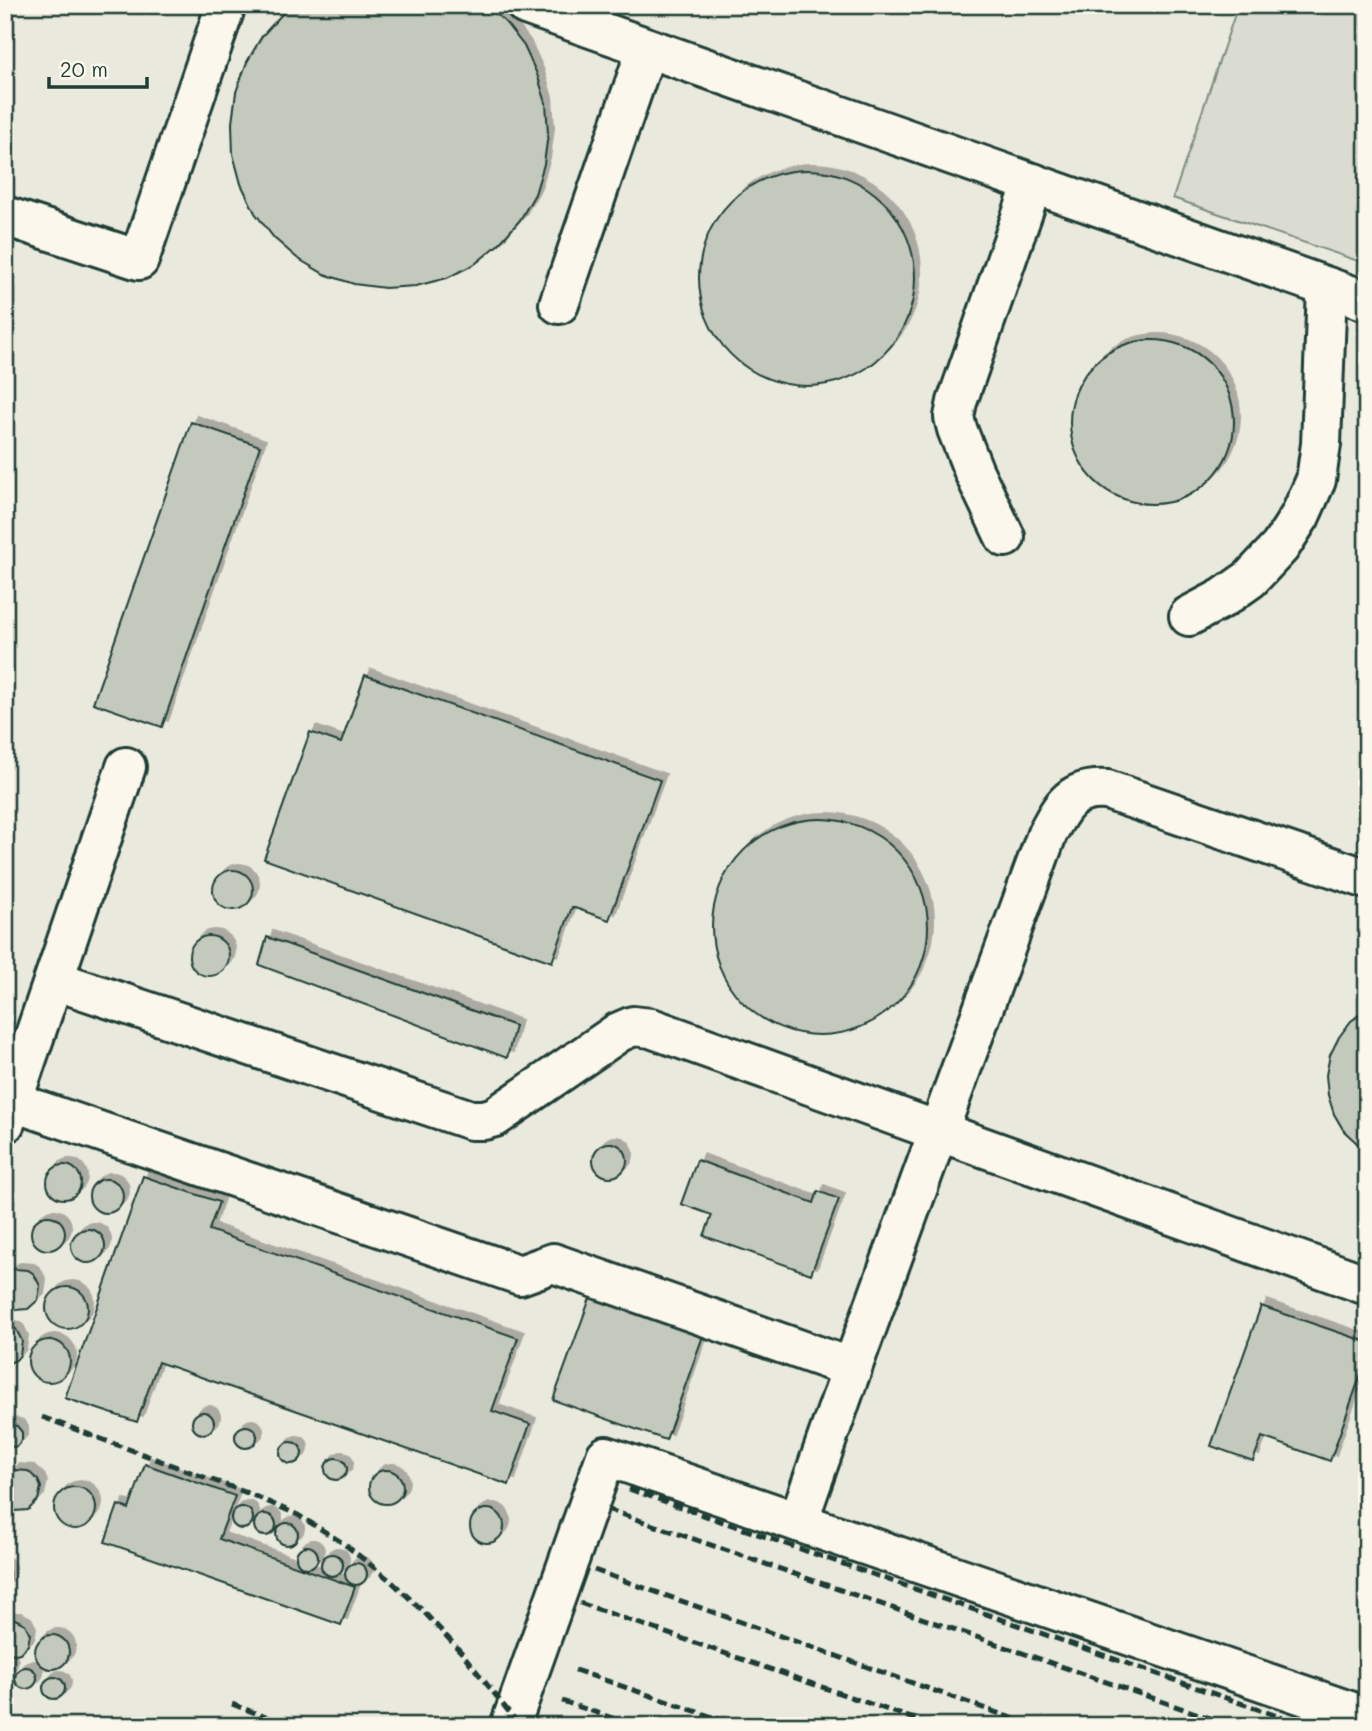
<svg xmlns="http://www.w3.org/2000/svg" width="1372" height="1731" font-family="Mali,sans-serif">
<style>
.built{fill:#eae9de}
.green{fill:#dbdcd1;stroke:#7d8c82;stroke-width:2}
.building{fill:#c4c9be;stroke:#1f3d34;stroke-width:2;filter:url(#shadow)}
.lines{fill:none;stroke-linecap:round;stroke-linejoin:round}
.minor-casing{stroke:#1f3d34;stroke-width:44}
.minor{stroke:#fbf7ec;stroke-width:38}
.rail{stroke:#1f3d34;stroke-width:5;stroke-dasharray:10 5;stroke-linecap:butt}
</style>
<defs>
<filter id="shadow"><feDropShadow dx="6" dy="-6" stdDeviation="0" flood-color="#0004"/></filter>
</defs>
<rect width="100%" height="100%" fill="#fbf7ec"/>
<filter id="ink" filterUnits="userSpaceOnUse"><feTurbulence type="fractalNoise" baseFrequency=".0143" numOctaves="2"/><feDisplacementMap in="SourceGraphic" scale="14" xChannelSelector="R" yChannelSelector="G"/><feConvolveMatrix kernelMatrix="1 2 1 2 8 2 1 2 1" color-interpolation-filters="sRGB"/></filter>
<g filter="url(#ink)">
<path class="built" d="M5 5H1238L1173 198 1367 264V1726H5Z"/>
<path class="green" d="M1238 5H1367V264L1173 198Z"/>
<g class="building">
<path d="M294 5H486L505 22 524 46 537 74 546 103 548 134 544 164 535 194 520 220 499 244 475 264 447 278 416 286 385 288 354 284 324 274 297 258 274 238 255 213 241 184 233 154 232 123 236 92 247 62 262 36 283 13Z"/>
<circle cx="807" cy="278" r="108"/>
<circle cx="1152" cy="422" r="82"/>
<path d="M191 422 260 446 162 727 93 703Z"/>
<path d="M365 675 660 780 609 920 572 907 552 962 264 859 310 732 341 743Z"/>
<circle cx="820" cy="927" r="108"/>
<circle cx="233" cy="890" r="20"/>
<circle cx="209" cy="956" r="20"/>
<path d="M267 937 515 1026 507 1058 259 965Z"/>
<path d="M1367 1010V1149L1359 1145 1344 1131 1334 1114 1328 1095 1326 1075 1330 1055 1339 1037 1351 1021Z"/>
<circle cx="610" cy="1160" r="17"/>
<path d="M697 1160 814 1203 818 1191 839 1199 811 1274 704 1236 712 1215 681 1204Z"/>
<circle cx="64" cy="1182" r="17"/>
<path d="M143 1176 219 1202 209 1230 518 1338 492 1411 530 1424 509 1485 158 1362 137 1422 65 1398Z"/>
<circle cx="106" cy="1196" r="17"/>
<circle cx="48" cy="1233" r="17"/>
<circle cx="88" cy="1246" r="17"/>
<path d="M14 1269 28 1270 34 1274 40 1286 38 1300 28 1309 14 1310 5 1304V1275Z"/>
<circle cx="67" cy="1308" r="21"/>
<path d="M593 1290 705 1330 666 1440 553 1400Z"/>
<path d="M1261 1306 1367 1342V1357L1330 1461 1262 1437 1253 1461 1211 1446Z"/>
<path d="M5 1325 16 1329 22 1341 20 1355 16 1360 5 1365Z"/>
<circle cx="49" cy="1361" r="21"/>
<circle cx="203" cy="1423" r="11"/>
<path d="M10 1424 17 1426 22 1432V1440L17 1446 14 1447 5 1445V1426Z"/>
<circle cx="246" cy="1437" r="11"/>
<circle cx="291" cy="1453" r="11"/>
<circle cx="336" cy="1469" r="11"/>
<path d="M145 1464 235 1496 219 1539 355 1587 341 1625 105 1542 118 1505 129 1509Z"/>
<circle cx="386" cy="1487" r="17"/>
<path d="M14 1470 28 1471 38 1480 41 1487 38 1500 28 1510 15 1511 5 1505V1476Z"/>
<circle cx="75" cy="1508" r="21"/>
<circle cx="242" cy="1518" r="11"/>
<circle cx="487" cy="1526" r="17"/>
<circle cx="265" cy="1525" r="11"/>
<circle cx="287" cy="1534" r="11"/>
<circle cx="307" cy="1557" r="11"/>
<circle cx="332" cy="1565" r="11"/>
<circle cx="356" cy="1574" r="11"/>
<path d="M5 1564 9 1572V1579L5 1588Z"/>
<path d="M9 1619H15L25 1624 30 1634 28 1645 20 1653 15 1654 5 1652V1621Z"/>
<circle cx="52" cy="1652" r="17"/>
<path d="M5 1656 10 1660 12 1667 10 1674 5 1677Z"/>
<circle cx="26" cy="1678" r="11"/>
<circle cx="54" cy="1688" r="11"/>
</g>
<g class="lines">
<defs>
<g id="minor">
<path d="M526 5 1367 301"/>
<path d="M5 216 139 260 226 5"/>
<path d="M559 304 647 48"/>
<path d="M1005 537 974 472 957 429 954 417 957 402 1033 183"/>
<path d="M1189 616 1223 598 1250 579 1280 547 1300 516 1316 480 1321 444 1327 287"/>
<path d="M54 980 471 1120H484L495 1117 619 1032 633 1026 651 1028 1367 1285"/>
<path d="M5 1099 520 1275 553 1263 852 1368"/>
<path d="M5 1123 126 767"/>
<path d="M798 1522 1367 1717"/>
<path d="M510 1726 606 1456 798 1522 852 1368 1047 834C1062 805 1072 787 1107 790L1367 879"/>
</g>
</defs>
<use href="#minor" class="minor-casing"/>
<use href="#minor" class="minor"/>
<g class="rail">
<path d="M42 1417 250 1494 298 1515 343 1543 391 1581 423 1611 462 1653 520 1726"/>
<path d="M629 1489 1306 1726"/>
<path d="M607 1509 1233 1726"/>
<path d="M594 1570 1034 1726"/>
<path d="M580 1603 934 1726"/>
<path d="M575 1670 739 1726"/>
<path d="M562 1701 636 1726"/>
<path d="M232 1704 289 1726"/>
</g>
</g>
</g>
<rect width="1372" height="1731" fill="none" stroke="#fbf7ec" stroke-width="28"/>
<rect x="14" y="14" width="1344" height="1703" fill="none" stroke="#1f3d34" stroke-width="2.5" filter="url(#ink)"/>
<path d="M49 77v10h98v-10" fill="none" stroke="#1f3d34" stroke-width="3.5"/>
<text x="60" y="77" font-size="21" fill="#1f3d34" stroke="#fbf7ec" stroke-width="5" paint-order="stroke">20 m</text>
</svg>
